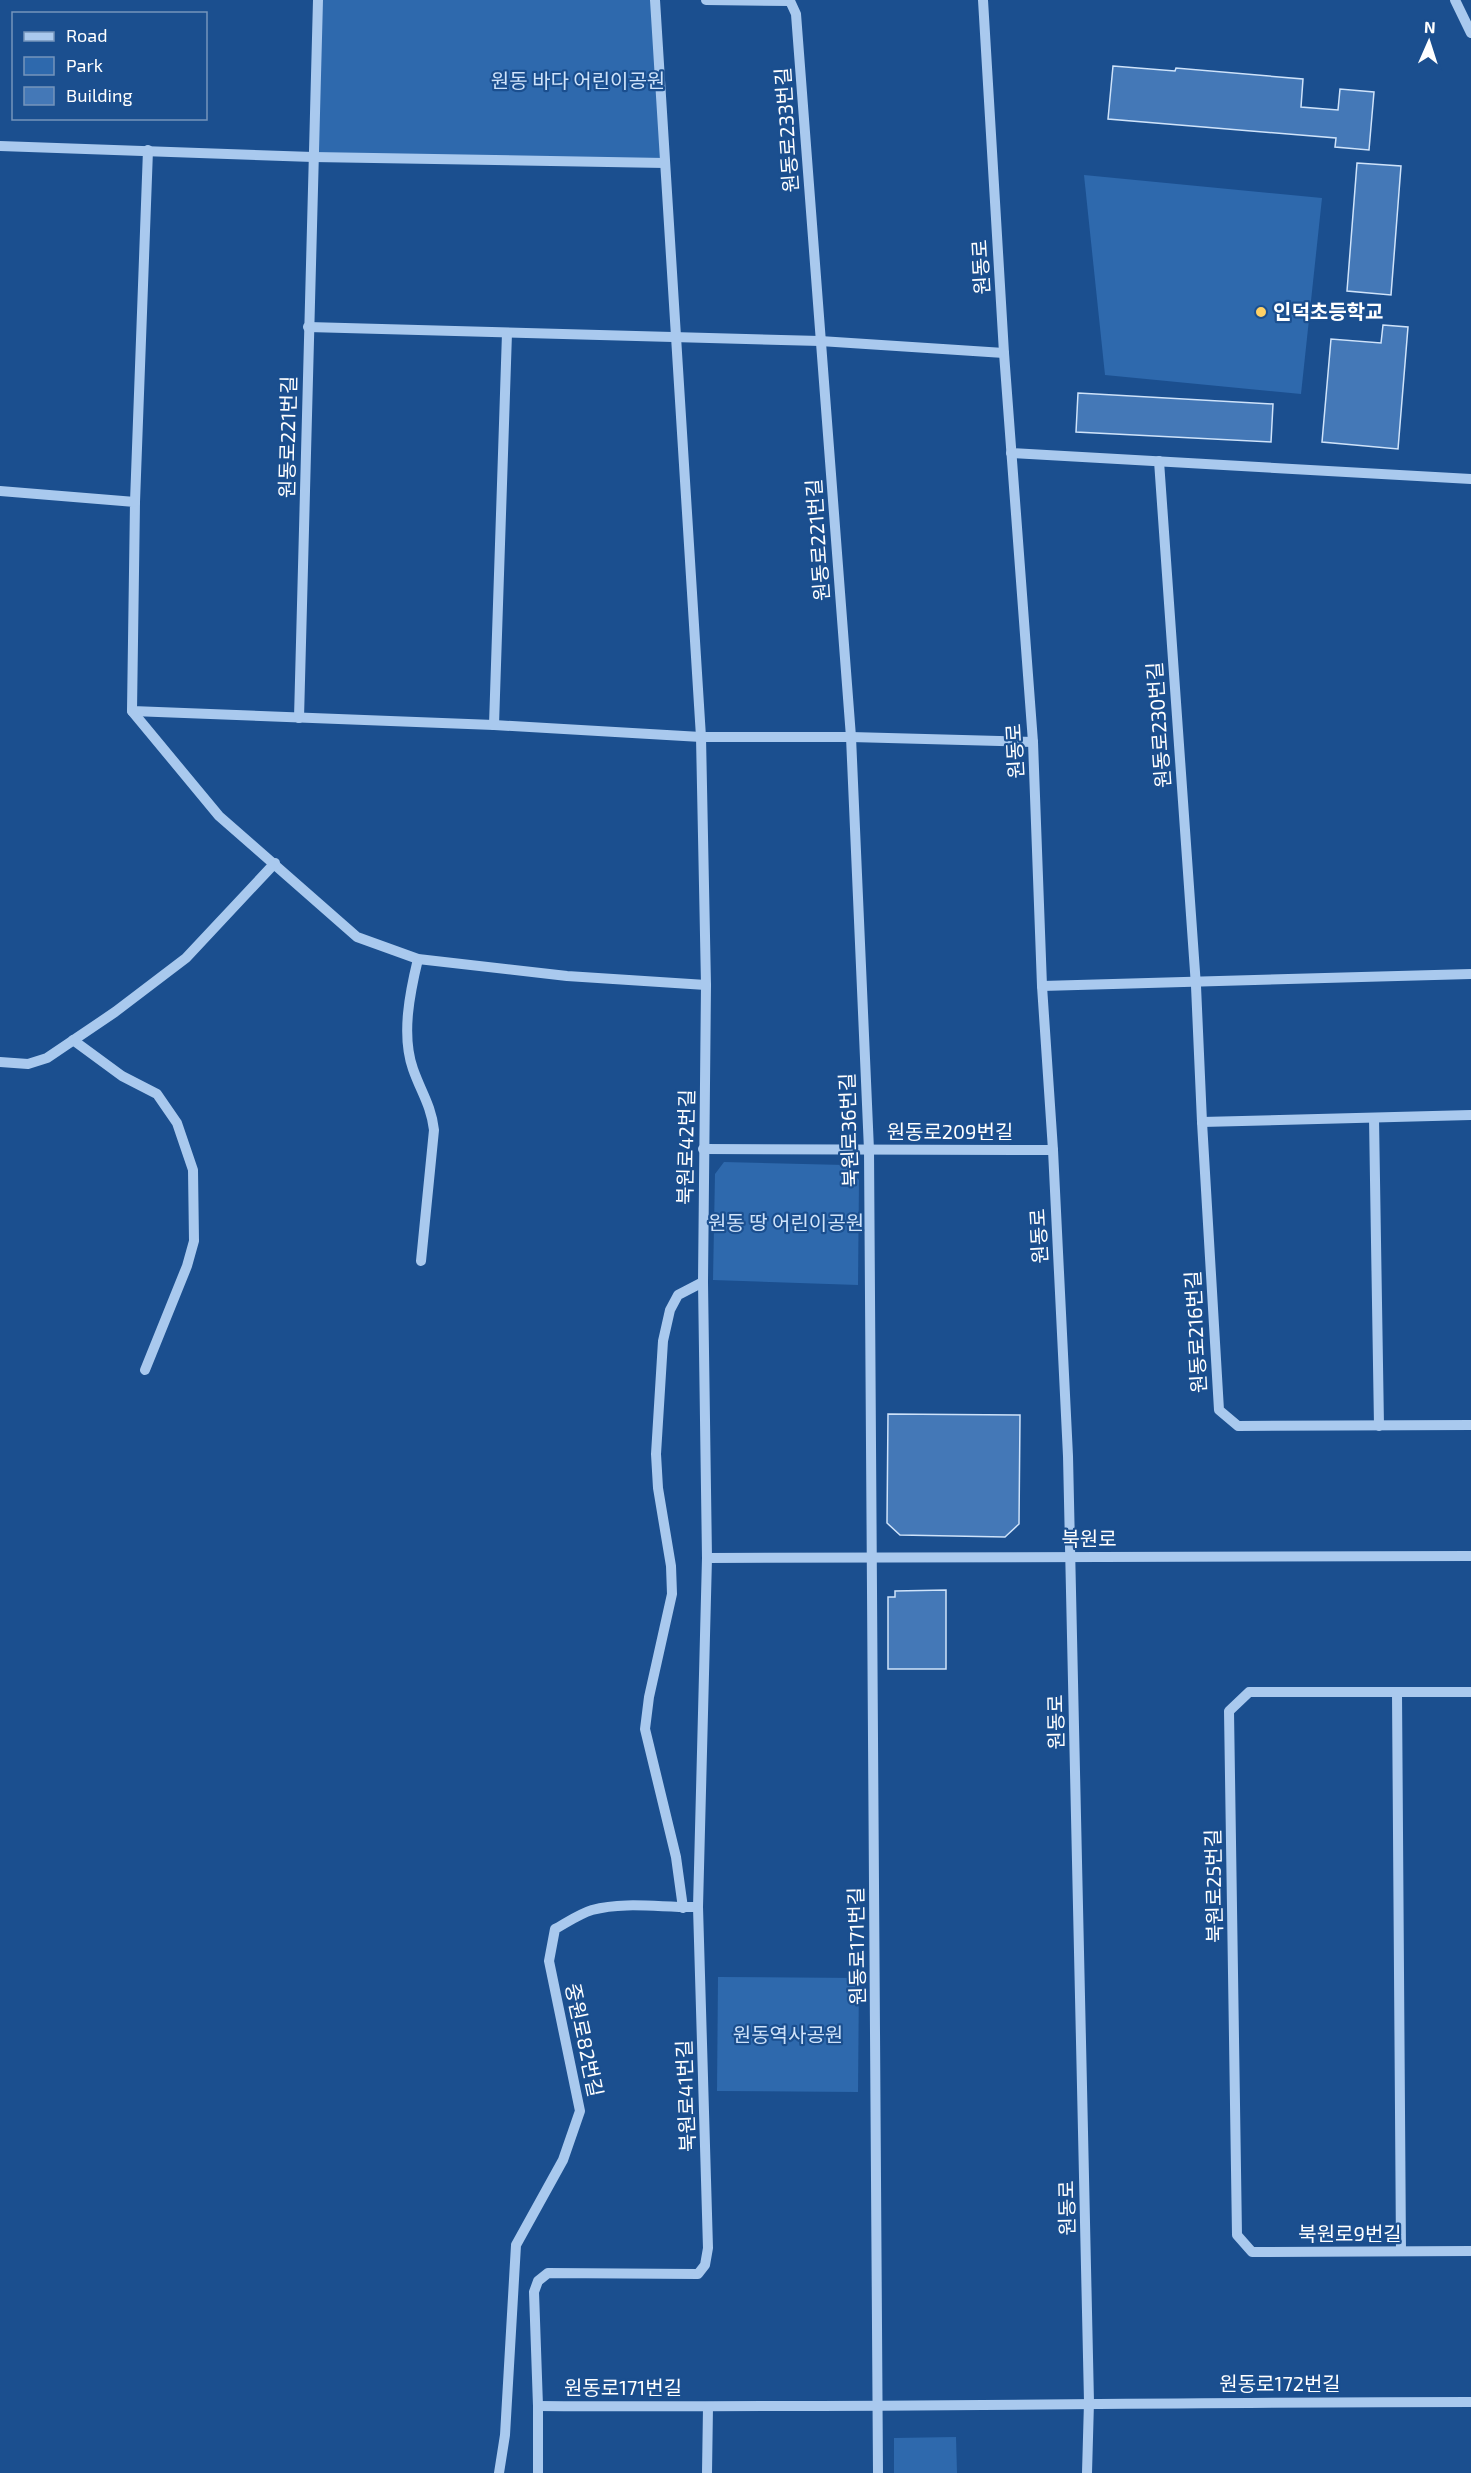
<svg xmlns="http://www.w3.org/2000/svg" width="1471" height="2473" font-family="'Exo 2','Noto Sans KR',sans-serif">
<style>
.green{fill:#2e69ad}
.building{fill:#4478b7;stroke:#cfe3fa;stroke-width:1.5}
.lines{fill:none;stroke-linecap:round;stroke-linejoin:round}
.minor{stroke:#a9c9ee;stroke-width:10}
.poi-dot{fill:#ffd166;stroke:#1b4f8f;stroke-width:2}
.labels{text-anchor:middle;stroke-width:4.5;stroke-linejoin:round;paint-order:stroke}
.park-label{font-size:20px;fill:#cfe3fa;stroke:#1b4f8f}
.street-label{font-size:20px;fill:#fff;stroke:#1b4f8f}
.poi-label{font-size:20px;font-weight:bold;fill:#fff;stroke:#1b4f8f;text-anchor:start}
</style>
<rect width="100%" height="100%" fill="#1b4f8f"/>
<g class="green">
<path d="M318 0H655L665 163 313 157Z"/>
<path d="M1084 175 1322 198 1301 394 1105 375Z"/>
<path d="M724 1162 845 1165 859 1180 858 1285 713 1280 715 1174Z"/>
<path d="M718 1977 859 1978 858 2092 717 2091Z"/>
<path d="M956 2437 957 2473H894V2438Z"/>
</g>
<g class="building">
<path d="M1113 66 1175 71 1176 68 1303 79 1301 107 1338 110 1340 89 1374 92 1369 150 1335 147 1336 138 1108 119Z"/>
<path d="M1357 163 1401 166 1391 295 1347 291Z"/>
<path d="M1383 325 1408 327 1398 449 1322 442 1331 339 1381 343Z"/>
<path d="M1078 393 1273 404 1271 442 1076 432Z"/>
<path d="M888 1414 1020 1415 1019 1524 1005 1537 900 1535 887 1523Z"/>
<path d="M946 1590V1669H888V1597H895V1591Z"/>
</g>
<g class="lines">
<g class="minor">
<path d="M706 0 790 1 796 14 851 737 869 1150 878 2473"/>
<path d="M983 0 1004 353 1033 742 1042 986 1053 1150 1068 1456 1089 2402 1087 2473"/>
<path d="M1455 0 1471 33"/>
<path d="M0 146 313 157 665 163"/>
<path d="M308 327 820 341 1004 353"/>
<path d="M1011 453 1471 479"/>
<path d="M1159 461 1196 986 1202 1122 1219 1410 1238 1426 1471 1425"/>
<path d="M0 491 135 502 132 711 494 725 701 737H851L1033 742"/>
<path d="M135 502 148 150"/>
<path d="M132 711 219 816 357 937 418 959 567 976 706 985"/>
<path d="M299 718 318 0"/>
<path d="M494 725 507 333"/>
<path d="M418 959C410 992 401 1035 413 1069 421 1092 431 1105 434 1130L421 1261"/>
<path d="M1042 986 1471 974"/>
<path d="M73 1040 122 1076 157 1094 177 1123 193 1170 194 1241 187 1266 145 1370"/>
<path d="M0 1062 28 1064 47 1058 115 1012 186 958 275 863"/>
<path d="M1374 1118 1379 1426"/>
<path d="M1202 1122 1471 1115"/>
<path d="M703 1149 1053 1150"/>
<path d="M707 1558 1471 1556"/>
<path d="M1471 1692H1249L1229 1711 1237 2235 1252 2252 1471 2251"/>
<path d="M1397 1693 1401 2251"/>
<path d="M683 1908 676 1857 645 1729 649 1697 672 1594 671 1566 658 1488 656 1454 663 1341 670 1310 678 1295 703 1282"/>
<path d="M538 2406C849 2408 1160 2402 1471 2402"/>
<path d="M499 2473 505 2435 516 2245 563 2160 580 2111 549 1961 555 1929C566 1923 579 1914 592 1910 626 1901 663 1908 698 1907"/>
<path d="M538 2473V2406L534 2292 538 2281 548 2273 698 2274 705 2265 708 2248 698 1907 707 1558 703 1282 706 985 701 737 655 0"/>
<path d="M707 2473 708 2407"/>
</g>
</g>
<circle class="poi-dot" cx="1261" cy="312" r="6"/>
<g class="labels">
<g class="park-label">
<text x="578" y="88">원동 바다 어린이공원</text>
<text x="786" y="1230">원동 땅 어린이공원</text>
<text x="788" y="2042">원동역사공원</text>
</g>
<g class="street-label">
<text transform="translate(787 130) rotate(-94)" y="7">원동로233번길</text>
<text transform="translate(981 267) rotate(-93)" y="7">원동로</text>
<text transform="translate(288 437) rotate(-89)" y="7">원동로221번길</text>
<text transform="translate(818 540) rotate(-94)" y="7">원동로221번길</text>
<text transform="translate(1159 725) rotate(-94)" y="7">원동로230번길</text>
<text transform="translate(1015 751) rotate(-93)" y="7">원동로</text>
<text transform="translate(849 1130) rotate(-92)" y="7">북원로36번길</text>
<text x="950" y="1139">원동로209번길</text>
<text transform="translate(686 1147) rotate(-89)" y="7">북원로42번길</text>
<text transform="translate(1039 1236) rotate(-93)" y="7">원동로</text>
<text transform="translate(1196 1332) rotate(-93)" y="7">원동로216번길</text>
<text x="1089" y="1546">북원로</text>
<text transform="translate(1056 1722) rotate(-91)" y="7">원동로</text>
<text transform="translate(1214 1886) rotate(-91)" y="7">북원로25번길</text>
<text transform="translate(857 1946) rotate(-91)" y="7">원동로171번길</text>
<text transform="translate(584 2040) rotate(78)" y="7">중원로82번길</text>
<text transform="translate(686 2096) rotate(-92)" y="7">북원로41번길</text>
<text transform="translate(1067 2208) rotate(-91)" y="7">원동로</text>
<text x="1350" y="2241">북원로9번길</text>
<text x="1280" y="2391">원동로172번길</text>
<text x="623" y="2395">원동로171번길</text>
</g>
<g class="poi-label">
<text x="1273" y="319">인덕초등학교</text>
</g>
</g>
<rect x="12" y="12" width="195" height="108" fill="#1b4f8f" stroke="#7695bc" stroke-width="1.5"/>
<rect x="24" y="32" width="30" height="9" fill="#a9c9ee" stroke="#7695bc" stroke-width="1.5"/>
<text x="66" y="42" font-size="18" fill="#ffffff">Road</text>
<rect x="24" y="57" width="30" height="18" fill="#2e69ad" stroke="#7695bc" stroke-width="1.5"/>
<text x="66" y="72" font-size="18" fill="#ffffff">Park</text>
<rect x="24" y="87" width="30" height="18" fill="#4478b7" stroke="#7695bc" stroke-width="1.5"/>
<text x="66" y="102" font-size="18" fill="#ffffff">Building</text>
<g transform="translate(1429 42) rotate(3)" stroke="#1b4f8f" stroke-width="4.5" paint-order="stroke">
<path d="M0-4.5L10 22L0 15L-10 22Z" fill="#ffffff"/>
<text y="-9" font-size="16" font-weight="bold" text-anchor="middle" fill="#ffffff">N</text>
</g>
</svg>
